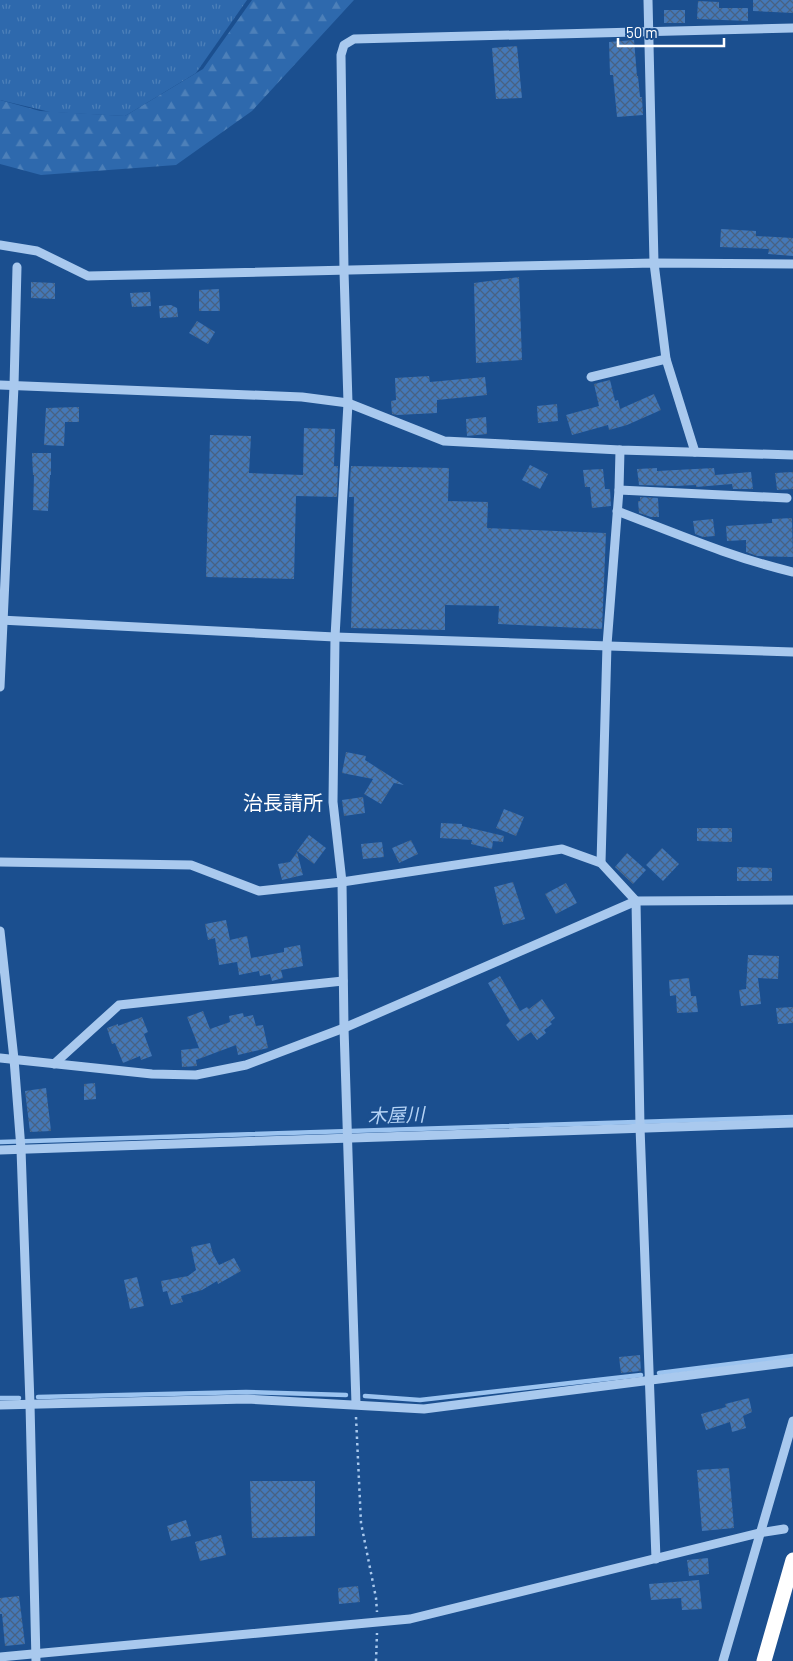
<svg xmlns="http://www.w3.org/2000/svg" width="793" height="1661" font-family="Barlow,'Noto Sans JP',sans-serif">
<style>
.grass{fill:url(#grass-tufts)}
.forest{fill:url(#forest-firs)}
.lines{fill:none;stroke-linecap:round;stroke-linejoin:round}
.stream{stroke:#9cc4f0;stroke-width:4.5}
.building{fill:url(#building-cross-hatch)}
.path{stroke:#a9c9ee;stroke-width:2.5;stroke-dasharray:2.5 4;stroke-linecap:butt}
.minor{stroke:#a9c9ee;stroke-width:9}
.highway{stroke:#fff;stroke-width:15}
.labels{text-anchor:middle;stroke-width:5;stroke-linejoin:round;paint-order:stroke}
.water-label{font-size:19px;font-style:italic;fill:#b5d3f5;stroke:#1b4f8f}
.quarter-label{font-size:20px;fill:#fff;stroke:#1b4f8f}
</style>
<defs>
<pattern id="grass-tufts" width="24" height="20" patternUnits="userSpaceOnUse" patternTransform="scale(1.25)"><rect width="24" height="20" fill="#2e69ad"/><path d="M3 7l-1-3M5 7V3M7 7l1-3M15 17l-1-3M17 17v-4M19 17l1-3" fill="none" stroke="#4d80b9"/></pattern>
<pattern id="forest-firs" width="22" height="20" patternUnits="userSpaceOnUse" patternTransform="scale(1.25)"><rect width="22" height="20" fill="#2e69ad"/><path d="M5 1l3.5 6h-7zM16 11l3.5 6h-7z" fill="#4d80b9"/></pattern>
<pattern id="building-cross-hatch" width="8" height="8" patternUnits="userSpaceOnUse" patternTransform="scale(1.25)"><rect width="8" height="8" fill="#4478b7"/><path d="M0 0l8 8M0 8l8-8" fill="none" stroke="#486282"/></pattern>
</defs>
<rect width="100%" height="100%" fill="#1b4f8f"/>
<path class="grass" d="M0 0H247L196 73 125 116 50 112 0 100Z"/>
<path class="forest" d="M252 0H354L252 111 176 165 41 175 0 164V100L40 111 125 116 203 69Z"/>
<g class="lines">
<g class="stream">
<path d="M0 1142 793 1117"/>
<path d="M659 1373 793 1356"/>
<path d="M365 1396 420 1400 641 1375"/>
<path d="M38 1397 246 1392 346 1395"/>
<path d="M0 1398H19"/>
</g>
</g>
<g class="building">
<path d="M753 0H793V13L753 11Z"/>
<path d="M698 1 719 2V8H748V21L697 19Z"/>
<rect x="664" y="10" width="21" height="13"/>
<path d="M634 40 637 76H638L640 97H642L643 115 617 117 613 75H610L609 42Z"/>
<path d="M517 46 522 98 496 99 492 48Z"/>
<path d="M721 229 756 231V236L793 238V256L768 254 769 249 720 247Z"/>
<path d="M519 277 522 360 476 363 474 283Z"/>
<path d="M31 282 55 283V299L31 298Z"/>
<path d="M219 289 220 311H199V290Z"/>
<path d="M150 292 151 306 132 307 130 293Z"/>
<path d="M171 305 177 308 178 317 160 318 159 306Z"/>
<path d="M197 321 215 332 208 344 189 333Z"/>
<path d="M429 376 430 382 485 377 487 395 437 400V413L397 415 392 414 391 401 396 400 395 378Z"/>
<path d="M610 380 615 401 618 400 620 409 654 394 661 410 627 425 609 430 608 425 572 435 566 415 599 406 594 384Z"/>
<path d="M557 404 558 421 538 423 537 406Z"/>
<path d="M79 407V422H65L64 446 44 445 46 408Z"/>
<path d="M486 417 487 434 467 436 466 419Z"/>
<path d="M304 428 335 429 334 466H338L337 497 296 496 294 579 206 577 210 435 251 436 249 473 303 475Z"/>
<path d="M32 453H51V475H50L48 511 33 510 34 475H33Z"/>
<path d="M530 465 548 474 540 489 522 480Z"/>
<path d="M351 466 449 468 448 501 488 502 487 528 606 533 602 629 498 624 499 606 445 605V630L351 628 354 497H349Z"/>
<path d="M657 468V471L714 468 715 475 751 472 753 489H733L732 484 696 487V485L676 486 639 485 637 469Z"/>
<path d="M603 469 605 489H610L611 506 592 508 590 487H585L583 470Z"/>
<path d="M793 472V489L777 490 775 473Z"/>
<path d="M640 497 658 498 659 517H651L639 513 638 501H640Z"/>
<path d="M792 518 793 557 757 556 746 552V540L727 541 726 526 772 523V519Z"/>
<path d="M713 519 715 536 703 537 695 534 693 521Z"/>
<path d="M346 752 366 756 365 760 404 785 394 783 381 804 364 794 373 779 342 773Z"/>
<path d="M363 797 365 813 344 816 342 800Z"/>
<path d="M504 809 524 817 516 836 496 828Z"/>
<path d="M441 823 462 824V826L504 836 503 842 493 841 492 849 471 844 472 840 440 838Z"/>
<path d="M697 828H732V842L697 841Z"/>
<path d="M309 835 326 848 314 864 297 851Z"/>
<path d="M411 840 418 854 399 863 392 848Z"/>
<path d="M382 842 384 857 363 859 361 844Z"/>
<path d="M662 848 679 864 663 881 646 865Z"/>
<path d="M297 852 303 875 282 880 278 864 290 862Z"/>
<path d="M627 853 646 870 633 884 615 867Z"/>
<path d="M737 867 772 868V881H737Z"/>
<path d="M513 882 525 919 503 925 494 887Z"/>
<path d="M566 883 577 903 556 914 545 894Z"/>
<path d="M226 920 230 940 247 936 251 958 284 952V948L300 945 303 966 281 970 283 978 272 981 270 974 260 976 259 971 239 975 237 962 219 965 215 938 208 940 205 924Z"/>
<path d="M748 955 779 956 778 979 758 978 761 1004 741 1006 739 990 746 989Z"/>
<path d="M500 976 520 1011 527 1007 529 1009 542 999 555 1018 550 1022 552 1024 544 1030 546 1033 537 1040 531 1032 518 1041 506 1025 510 1021 488 983Z"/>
<path d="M689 978 691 996H696L698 1012 677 1013 676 995 670 996 669 980Z"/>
<path d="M793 1007V1023L778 1024 776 1008Z"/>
<path d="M203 1011 210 1029 230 1022 229 1016 243 1013 244 1017 253 1015 256 1026 263 1025 268 1048 238 1055 236 1045 196 1060 197 1066 182 1067 181 1050 199 1048 187 1017Z"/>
<path d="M142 1017 148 1032 144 1034 152 1056 141 1060 140 1056 123 1063 115 1043 112 1044 107 1028 118 1024V1026Z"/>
<path d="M95 1083 96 1099 84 1100V1084Z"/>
<path d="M46 1088 51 1131 30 1132 25 1091Z"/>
<path d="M210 1243 213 1254 219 1265 234 1258 241 1271 218 1284 217 1281 202 1290 181 1296 183 1302 171 1305 167 1291 163 1292 161 1281 188 1276 196 1270 191 1247Z"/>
<path d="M137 1277 144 1306 130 1309 124 1280Z"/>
<path d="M640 1355 641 1371 621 1373 619 1357Z"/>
<path d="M749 1398 752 1412 743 1416 746 1428 732 1432 730 1422 706 1430 701 1414 726 1407 725 1404Z"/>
<path d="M729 1468 734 1528 702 1531 697 1470Z"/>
<path d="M250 1481H315V1536L252 1538Z"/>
<path d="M186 1520 191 1536 171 1541 167 1526Z"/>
<path d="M221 1535 226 1555 200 1561 195 1542Z"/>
<path d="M708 1558 709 1574 689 1576 687 1560Z"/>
<path d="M699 1580 702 1609 682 1610 681 1598 651 1600 649 1584Z"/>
<path d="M358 1586 360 1602 339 1604 338 1588Z"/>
<path d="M19 1596 25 1644 5 1646 2 1614H0V1598Z"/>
</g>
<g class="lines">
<g class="path">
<path d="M356 1417 361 1523 376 1598 377 1612"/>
<path d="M376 1661 377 1633"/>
</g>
<g class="minor">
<path d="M648 0 654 263 666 359 695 452"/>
<path d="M0 245 37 251 88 276 654 263 793 264"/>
<path d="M591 377 666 359"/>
<path d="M0 385 302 397 348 403 444 441 620 450 793 455"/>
<path d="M619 490 787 498"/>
<path d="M617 511C675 533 733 558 793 572"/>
<path d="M0 620 335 637 793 652"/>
<path d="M0 687 14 386 17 267"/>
<path d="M0 862 191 865 259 891 342 882 562 849 601 863 636 901 640 1127 656 1559"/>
<path d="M601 863 607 645 619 490 620 450"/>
<path d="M0 931 14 1059 21 1149 30 1404 36 1661"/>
<path d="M0 1058 152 1074 196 1075 246 1065 344 1028 636 901 793 900"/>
<path d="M54 1064 119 1005 343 981"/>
<path d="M0 1150 793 1123"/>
<path d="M356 1404 344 1028 342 882 333 802 335 637 348 403 344 271 341 55 344 45 354 39 793 28"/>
<path d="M0 1405 247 1399 424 1409 793 1362"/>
<path d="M0 1657 410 1619 759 1533 784 1529"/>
<path d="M723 1661 793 1421"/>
</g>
<path class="highway" d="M764 1661 793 1560"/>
</g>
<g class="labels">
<g class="water-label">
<text transform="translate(396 1115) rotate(-2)" y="7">木屋川</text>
</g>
<g class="quarter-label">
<text x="283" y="810">治長請所</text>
</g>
</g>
<path d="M618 38v8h106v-8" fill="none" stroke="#ffffff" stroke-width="2.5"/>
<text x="626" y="38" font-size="15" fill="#ffffff" stroke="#1b4f8f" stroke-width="4" paint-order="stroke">50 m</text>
</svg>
